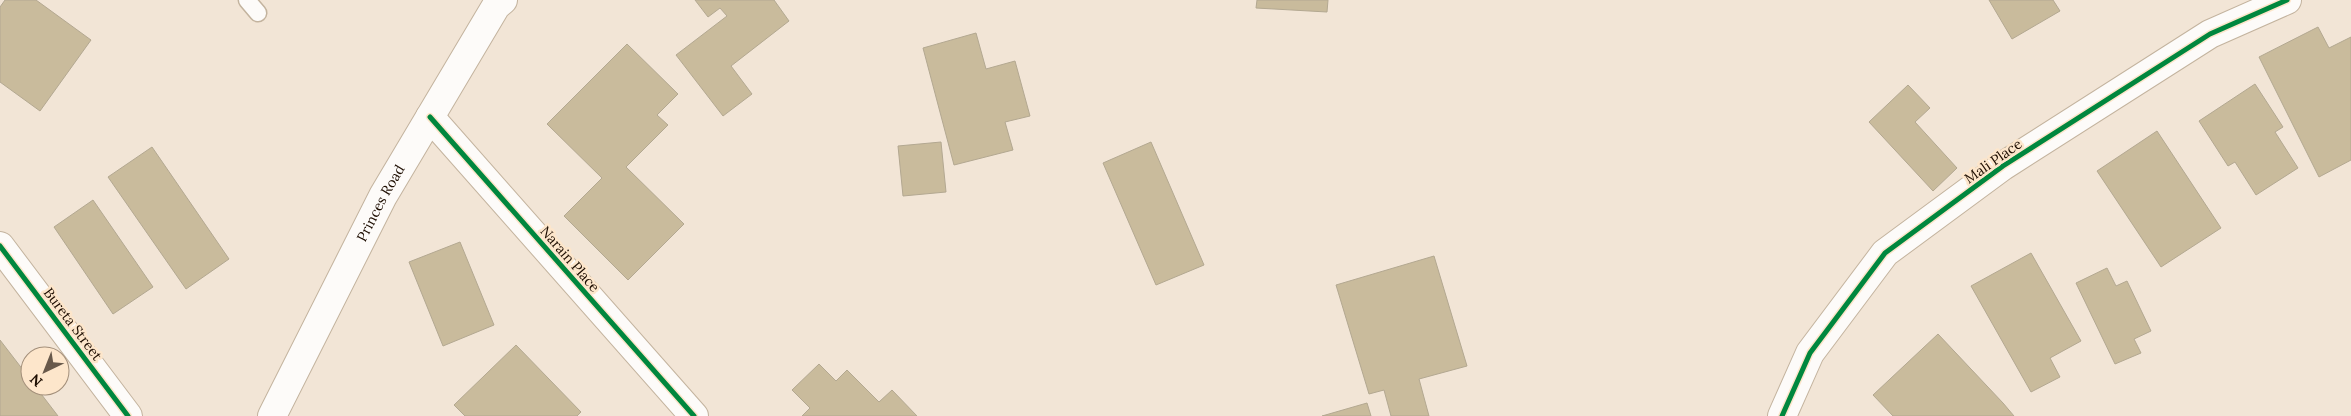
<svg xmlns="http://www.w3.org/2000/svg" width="2351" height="416" font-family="Lora,serif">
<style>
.building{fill:#c9bb9c;stroke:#b3a891}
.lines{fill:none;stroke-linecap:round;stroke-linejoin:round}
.service-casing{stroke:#c3b39e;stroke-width:19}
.minor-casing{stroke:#c3b39e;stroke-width:30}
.primary-casing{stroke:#c3b39e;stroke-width:30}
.service{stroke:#fdfbf9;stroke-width:16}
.minor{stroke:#fdfbf9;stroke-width:28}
.primary{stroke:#fdfbf9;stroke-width:28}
.cycleway-casing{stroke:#fde6cb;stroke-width:8}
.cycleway{stroke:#00873e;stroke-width:5}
.labels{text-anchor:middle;stroke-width:5;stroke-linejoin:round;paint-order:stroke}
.street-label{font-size:14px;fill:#1d0d00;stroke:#fde6cb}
</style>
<rect width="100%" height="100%" fill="#f2e5d6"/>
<g class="building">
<path d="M5 0H36L91 40 40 111 0 82V7Z"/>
<path d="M695 0H774L789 21 731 66 752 94 723 116 676 55 727 16 720 8 708 17Z"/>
<path d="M1257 0H1328L1327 12 1256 8Z"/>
<path d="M1989 0H2053L2060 11 2012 39Z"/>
<path d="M2318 27 2329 48 2351 37V160L2319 177 2259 57Z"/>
<path d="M976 33 986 69 1015 61 1030 116 1005 122 1013 150 954 165 923 48Z"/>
<path d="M627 44 678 94 657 115 668 125 626 167 684 224 628 280 564 216 602 178 547 124Z"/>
<path d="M2255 84 2283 127 2275 132 2298 168 2256 195 2235 162 2228 166 2199 121Z"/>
<path d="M1908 85 1930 108 1915 122 1957 168 1933 191 1869 122Z"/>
<path d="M2157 131 2221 228 2161 267 2097 171Z"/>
<path d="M941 142 946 192 903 196 898 146Z"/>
<path d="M1151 142 1204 265 1156 285 1103 163Z"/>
<path d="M152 147 229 259 186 289 108 177Z"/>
<path d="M93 200 153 287 113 314 54 227Z"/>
<path d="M460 242 494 325 443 346 409 262Z"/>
<path d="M2031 253 2081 341 2050 358 2060 377 2031 392 1971 286Z"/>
<path d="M1434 256 1467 366 1419 379 1429 416H1391L1384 390 1369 394 1336 285Z"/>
<path d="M2107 268 2116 286 2127 281 2151 331 2134 339 2141 353 2115 364 2076 283Z"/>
<path d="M1938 334 2003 403 2014 416H1893L1873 395Z"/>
<path d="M0 340 30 379V386H35L58 416H0Z"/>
<path d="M516 345 581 412 577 416H465L454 405Z"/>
<path d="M819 364 836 381 847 370 879 402 892 390 917 416H802L810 408 792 390Z"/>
<path d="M1367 403 1371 416H1322Z"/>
</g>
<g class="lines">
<defs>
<path id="service" d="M247 0 258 13"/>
<g id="minor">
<path d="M430 117 694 416"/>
<path d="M0 246 128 416"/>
<path d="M1782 416 1810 353 1885 253 2003 166 2210 34 2287 0"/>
</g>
<g id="primary">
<path id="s1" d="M272 416 383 196 496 6 503 0"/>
</g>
</defs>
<use href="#service" class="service-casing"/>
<use href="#minor" class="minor-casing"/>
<use href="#primary" class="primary-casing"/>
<use href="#service" class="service"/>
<use href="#minor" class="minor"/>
<use href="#primary" class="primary"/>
<defs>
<g id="cycleway">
<path d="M430 117 694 416"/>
<path d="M0 246 128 416"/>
<path d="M1782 416 1810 353 1885 253 2003 166 2210 34 2287 0"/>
</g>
</defs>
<use href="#cycleway" class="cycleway-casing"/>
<use href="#cycleway" class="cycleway"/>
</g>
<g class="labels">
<g class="street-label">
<text transform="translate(1993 161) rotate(-35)" y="5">Mali Place</text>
<text dy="5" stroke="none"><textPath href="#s1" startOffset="239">Princes Road</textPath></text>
<text transform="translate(570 259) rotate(49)" y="5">Narain Place</text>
<text transform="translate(73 324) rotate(53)" y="5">Bureta Street</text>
</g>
</g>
<g transform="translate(45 371) rotate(223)"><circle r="24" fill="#fde6cb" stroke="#a38f7a"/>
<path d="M0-4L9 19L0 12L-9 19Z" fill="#68594b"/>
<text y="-8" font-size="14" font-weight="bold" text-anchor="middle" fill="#1d0d00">N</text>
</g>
</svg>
